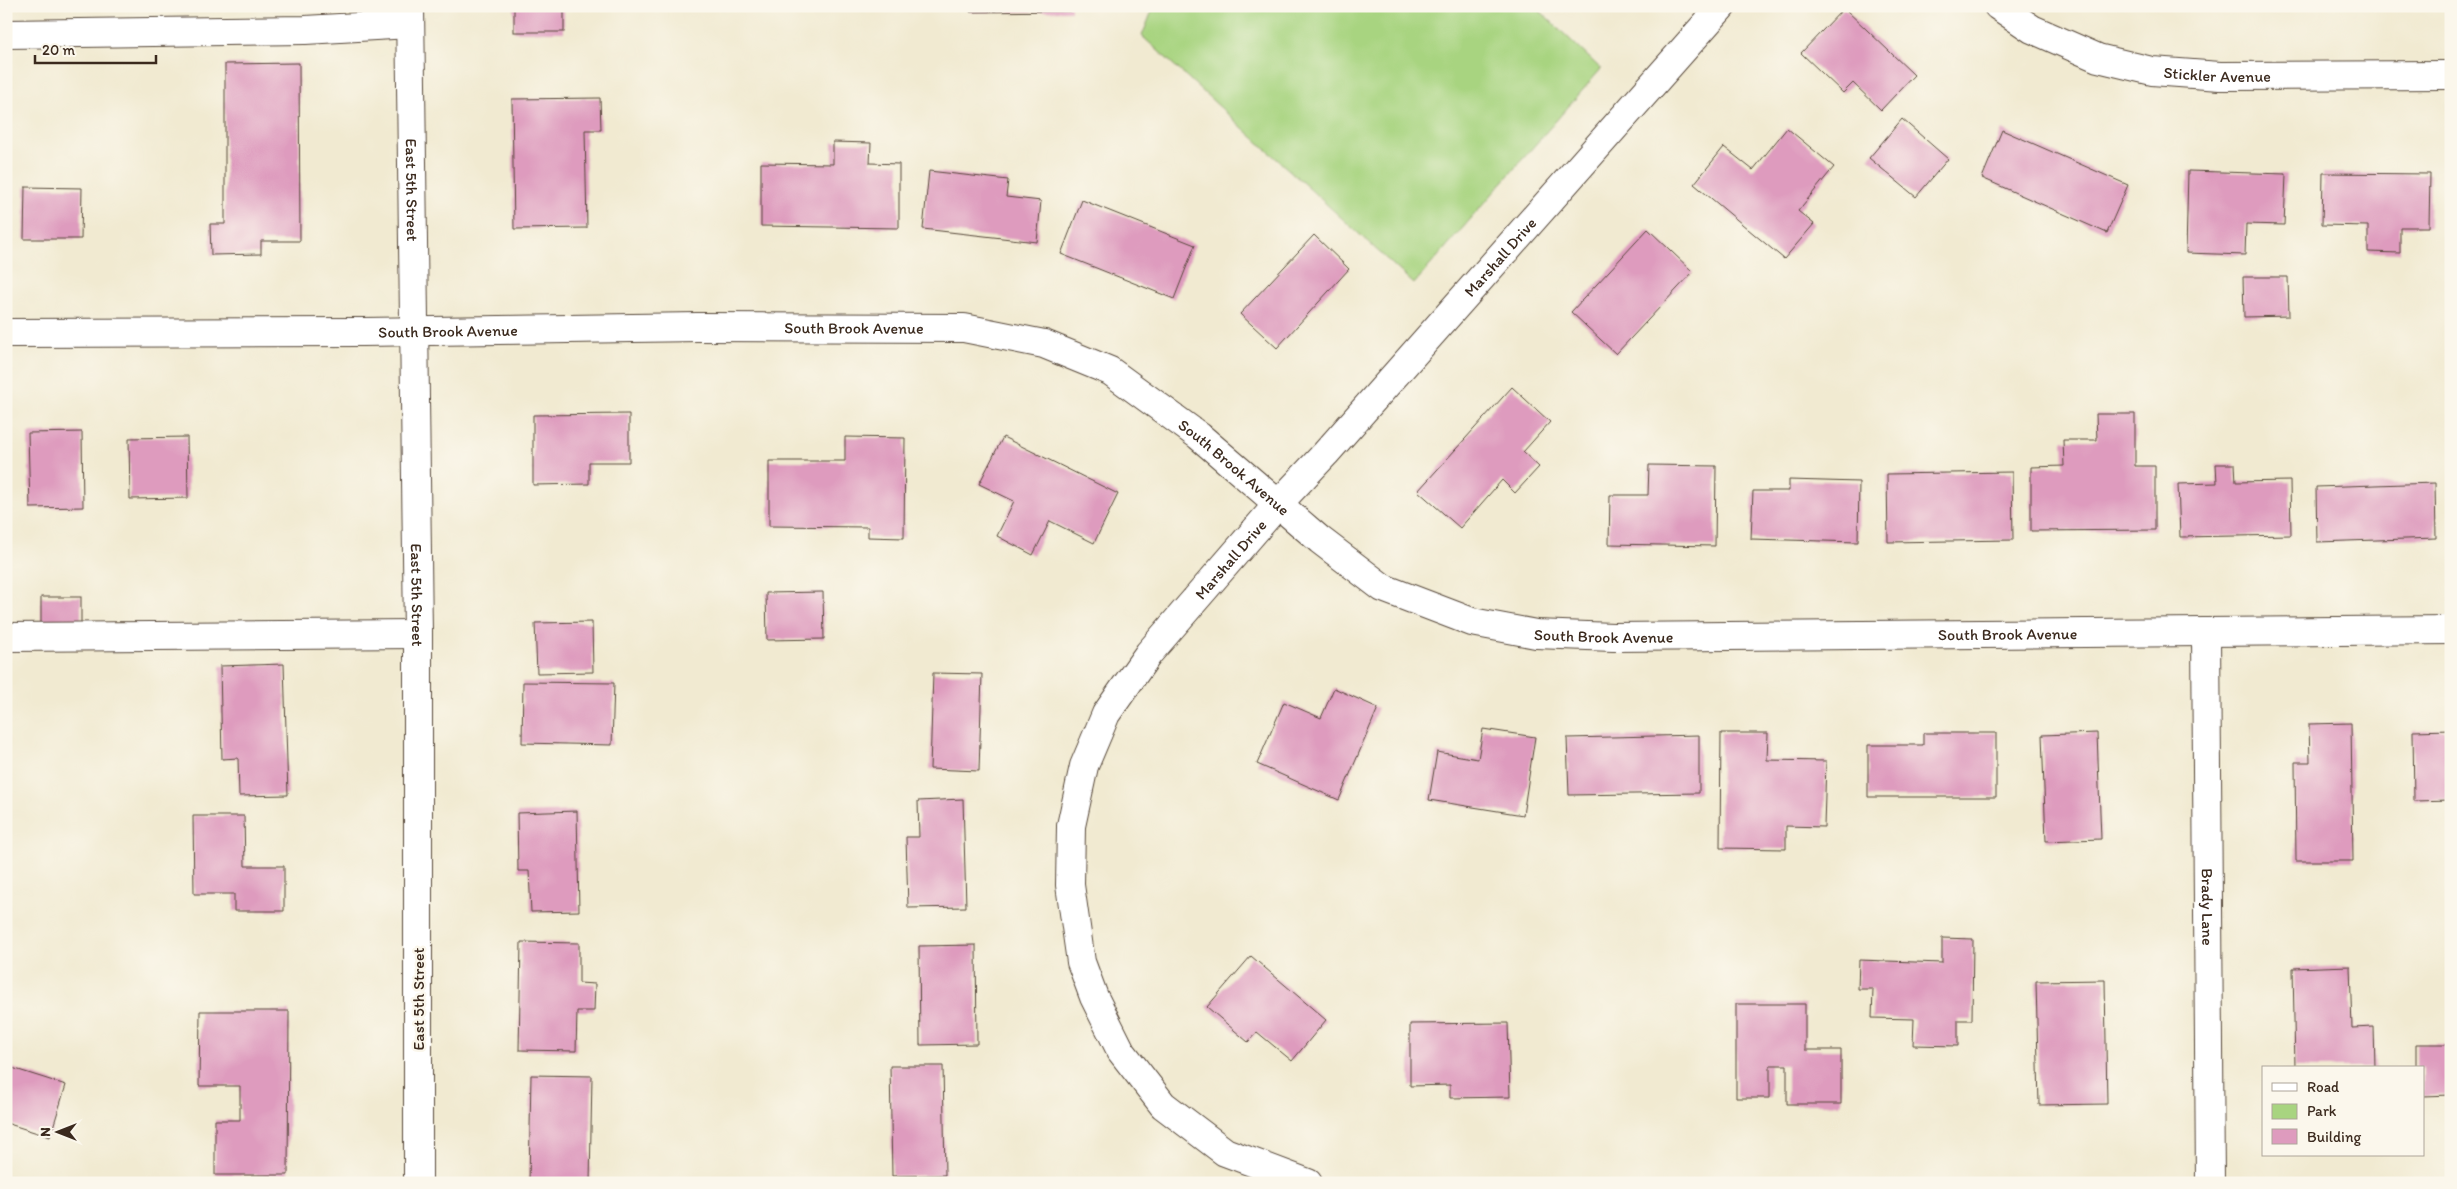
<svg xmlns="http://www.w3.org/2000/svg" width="2457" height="1189" font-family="Itim,sans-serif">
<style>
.green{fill:#a8d480;stroke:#727f4f}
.building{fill:#de9bbe}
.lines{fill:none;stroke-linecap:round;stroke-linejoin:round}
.minor-casing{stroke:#564739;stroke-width:30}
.minor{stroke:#fff;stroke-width:28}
.labels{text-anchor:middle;stroke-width:5;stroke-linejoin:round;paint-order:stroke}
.street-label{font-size:16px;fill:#3b2a1e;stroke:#fbf7ec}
</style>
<rect width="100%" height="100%" fill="#fbf7ec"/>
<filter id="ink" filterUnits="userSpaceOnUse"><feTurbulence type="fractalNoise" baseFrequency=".02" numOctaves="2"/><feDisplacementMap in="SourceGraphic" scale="10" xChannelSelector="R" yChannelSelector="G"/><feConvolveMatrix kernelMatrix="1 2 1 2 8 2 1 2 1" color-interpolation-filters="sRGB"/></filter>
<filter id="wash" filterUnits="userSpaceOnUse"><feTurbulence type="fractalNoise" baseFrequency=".0096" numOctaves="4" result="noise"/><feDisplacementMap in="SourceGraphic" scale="20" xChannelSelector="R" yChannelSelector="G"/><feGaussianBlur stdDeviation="1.12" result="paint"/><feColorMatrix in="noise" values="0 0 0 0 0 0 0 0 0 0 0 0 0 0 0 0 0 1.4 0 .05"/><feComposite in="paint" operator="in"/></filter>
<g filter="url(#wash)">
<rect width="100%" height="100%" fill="#f1ead1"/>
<path class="green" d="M1154 6H1535L1601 69 1414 284 1142 36Z"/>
<g id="blocks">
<g class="building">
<rect x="514" y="6" width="50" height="26"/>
<path d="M970 6H1071V11L970 12Z"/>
<path d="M1844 8 1914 75 1881 110 1853 83 1843 93 1801 53Z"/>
<path d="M299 63 300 241H261V254L211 255 210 224H225V64Z"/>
<path d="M600 98 601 130H585L587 228 514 229 512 99Z"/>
<path d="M1902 119 1948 159 1916 197 1869 158Z"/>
<path d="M1787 128 1834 167 1798 211 1814 224 1784 259 1694 184 1724 147 1753 170Z"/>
<path d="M2002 130 2128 185 2107 233 1982 178Z"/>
<path d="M833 142 871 143 870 163 899 164V228L761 226V163L833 164Z"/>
<path d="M929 171 1008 180 1006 197 1041 201 1037 242 923 229Z"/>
<path d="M2188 171 2286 174 2284 225 2246 224 2245 255 2186 253Z"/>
<path d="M2323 173 2430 174 2429 227H2400V253L2368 252V226L2322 225Z"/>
<path d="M25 187 82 188 81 239H24Z"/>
<path d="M1082 200 1195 245 1174 299 1061 254Z"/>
<path d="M1648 229 1693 272 1616 354 1571 312Z"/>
<path d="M1314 235 1349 269 1277 348 1240 314Z"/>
<path d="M2243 277H2288L2289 316 2244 317Z"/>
<path d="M1512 387 1550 422 1523 452 1539 467 1515 493 1502 480 1460 528 1418 491Z"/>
<path d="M629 414V462H589V484L533 485V415Z"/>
<path d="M2096 414H2135V466H2155V530L2031 531V467L2064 466 2063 440H2097Z"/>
<path d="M82 432 83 507 30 508 28 433Z"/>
<path d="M187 437 188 498 130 499 129 438Z"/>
<path d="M845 437 905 438 904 538 868 537V527L769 526V461H845Z"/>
<path d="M1003 437 1118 494 1094 543 1050 521 1033 555 997 536 1014 501 979 484Z"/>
<path d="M2216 464H2235L2236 482 2290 481 2291 535 2180 537 2178 484 2217 483Z"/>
<path d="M1649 465 1716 466 1715 546 1609 544 1610 495H1648Z"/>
<path d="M2012 472 2013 540 1888 542 1887 474Z"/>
<path d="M1789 480 1859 482 1858 542 1751 539 1753 491H1789Z"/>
<path d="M2435 483 2436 538 2317 542 2316 487Z"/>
<path d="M823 592 824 639 767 640 766 593Z"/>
<rect x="41" y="597" width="40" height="29"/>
<path d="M592 622 593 672 537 673 535 623Z"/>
<path d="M284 664 288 795 239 796 238 758 222 759 220 666Z"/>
<path d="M933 673 982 674 979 771 930 769Z"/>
<path d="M523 682 614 683 612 745 522 743Z"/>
<path d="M1334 688 1378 708 1339 800 1257 764 1284 702 1321 718Z"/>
<path d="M2351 723 2353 861H2296L2295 762H2310L2309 724Z"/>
<path d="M1483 729 1535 737 1523 815 1429 800 1437 752 1478 759Z"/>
<path d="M2451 730V800L2414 801 2413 731Z"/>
<path d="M1721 733H1768L1767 760 1826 761 1824 827 1786 826V849L1720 848Z"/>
<path d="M1923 733H1996V797H1868V745H1923Z"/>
<path d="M2097 733 2101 839 2046 841 2042 735Z"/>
<path d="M1699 735V793L1569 795 1567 738Z"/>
<path d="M963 799 966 907 908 908 906 837H919L918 801Z"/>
<path d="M577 811 579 911 531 912 529 871H518L517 813Z"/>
<path d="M193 816H244L245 866H284V911H234V894H194Z"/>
<path d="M1942 938 1973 939 1972 1020H1958V1046L1913 1045 1914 1019 1872 1018 1873 989H1858L1859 960 1942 963Z"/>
<path d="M521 942 579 943V983L595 984 594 1011H577L576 1051 519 1050Z"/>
<path d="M976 945 977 1044 920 1045 919 946Z"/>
<path d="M1251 956 1326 1020 1292 1061 1257 1032 1248 1042 1207 1007Z"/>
<path d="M2350 966 2352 1028 2374 1027 2375 1068H2295L2293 968Z"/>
<path d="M2105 980 2107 1104 2039 1105 2036 981Z"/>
<path d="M1736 1004H1805V1050H1841V1104H1787V1065H1770V1098H1736Z"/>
<path d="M200 1011H289L288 1175H215V1120H240V1086H199Z"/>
<path d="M1508 1023 1510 1097 1450 1098V1085L1410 1086V1024Z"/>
<path d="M2416 1044H2451V1095L2423 1096V1068H2416Z"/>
<path d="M6 1066 66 1085 50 1137 6 1123Z"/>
<path d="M890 1066H943L945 1175 892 1176Z"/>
<path d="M531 1075 592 1076 590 1183H529Z"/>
</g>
</g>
</g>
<g filter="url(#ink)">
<use href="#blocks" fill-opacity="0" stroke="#564739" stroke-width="1"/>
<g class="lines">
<defs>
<g id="minor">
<path id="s1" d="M410 6 418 634V1183"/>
<path id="s2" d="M1998 6 2032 29 2098 58 2152 71 2220 76 2451 75"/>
<path d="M6 34 305 30 410 24"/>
<path id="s3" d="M6 333 363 332 698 327 964 328 1044 344 1110 371 1199 436 1320 540 1383 588 1472 622 1536 634 1613 637 2451 630"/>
<path id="s4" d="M2206 632 2210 1183"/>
<path d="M6 637 418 634"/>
<path id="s5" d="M1308 1183 1225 1152 1163 1105 1121 1051 1094 997 1081 962 1070 885 1071 826 1084 766 1106 714 1149 653 1278 504 1326 453 1722 6"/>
</g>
</defs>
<use href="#minor" class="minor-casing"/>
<use href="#minor" class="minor"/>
</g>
</g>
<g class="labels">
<g class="street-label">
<text dy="6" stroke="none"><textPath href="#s2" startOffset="234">Stickler Avenue</textPath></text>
<text dy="6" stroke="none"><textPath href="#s1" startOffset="184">East 5th Street</textPath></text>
<text dy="6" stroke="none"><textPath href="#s5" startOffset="1191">Marshall Drive</textPath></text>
<text dy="6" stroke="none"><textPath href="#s3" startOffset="848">South Brook Avenue</textPath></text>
<text dy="6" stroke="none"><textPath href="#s3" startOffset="442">South Brook Avenue</textPath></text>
<text dy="6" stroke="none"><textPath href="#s3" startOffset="1268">South Brook Avenue</textPath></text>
<text dy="6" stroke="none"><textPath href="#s5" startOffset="786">Marshall Drive</textPath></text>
<text dy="6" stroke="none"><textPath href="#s1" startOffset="589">East 5th Street</textPath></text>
<text dy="6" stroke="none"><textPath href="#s3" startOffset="1688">South Brook Avenue</textPath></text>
<text dy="6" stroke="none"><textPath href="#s3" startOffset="2092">South Brook Avenue</textPath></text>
<text dy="6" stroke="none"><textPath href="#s4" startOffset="275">Brady Lane</textPath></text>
<text transform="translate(418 999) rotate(-90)" y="6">East 5th Street</text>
</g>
</g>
<rect width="2457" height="1189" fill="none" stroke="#fbf7ec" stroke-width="25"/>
<rect x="2262" y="1066" width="162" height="90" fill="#fbf7ec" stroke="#aea59a"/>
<rect x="2272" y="1083" width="25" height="8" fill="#ffffff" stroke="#aea59a"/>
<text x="2307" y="1092" font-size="15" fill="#3b2a1e">Road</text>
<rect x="2272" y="1104" width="25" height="15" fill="#a8d480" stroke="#aea59a"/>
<text x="2307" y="1116" font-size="15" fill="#3b2a1e">Park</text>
<rect x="2272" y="1129" width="25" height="15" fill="#de9bbe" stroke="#aea59a"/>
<text x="2307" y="1142" font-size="15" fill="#3b2a1e">Building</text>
<g transform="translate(58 1132) rotate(270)" stroke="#fbf7ec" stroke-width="4" paint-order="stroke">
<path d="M0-4L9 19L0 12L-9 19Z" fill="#3b2a1e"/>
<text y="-8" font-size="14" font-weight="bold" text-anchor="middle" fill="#3b2a1e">N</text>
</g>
<path d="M35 55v8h121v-8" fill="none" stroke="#3b2a1e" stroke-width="2.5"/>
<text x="42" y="55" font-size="15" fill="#3b2a1e" stroke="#fbf7ec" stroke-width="4" paint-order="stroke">20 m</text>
</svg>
